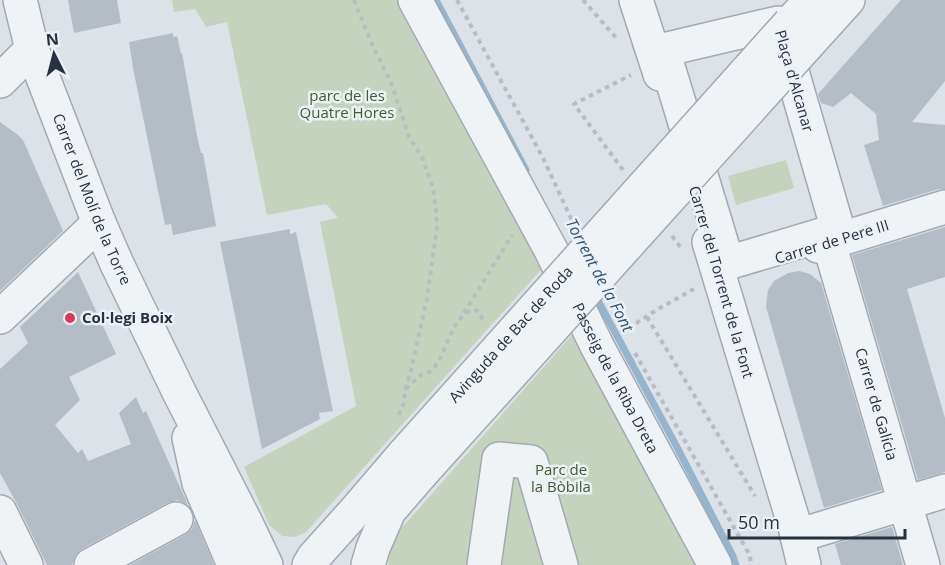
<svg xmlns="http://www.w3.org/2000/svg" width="945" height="565" font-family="'Open Sans',sans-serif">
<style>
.green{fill:#c5d3be}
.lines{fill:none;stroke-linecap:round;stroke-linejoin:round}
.stream{stroke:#96b4cb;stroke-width:7}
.building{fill:#b4bcc5}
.minor-casing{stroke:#a2a9b2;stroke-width:36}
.path{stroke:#b7bdc3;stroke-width:4;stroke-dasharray:4.5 4.5;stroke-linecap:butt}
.minor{stroke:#f0f3f6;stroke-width:33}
.minor-bridge-casing{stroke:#a2a9b2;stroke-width:36;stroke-linecap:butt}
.minor-bridge{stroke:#f0f3f6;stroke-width:33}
.poi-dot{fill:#d6395e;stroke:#edf1f6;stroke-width:2}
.labels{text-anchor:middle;stroke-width:5;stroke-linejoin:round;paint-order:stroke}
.street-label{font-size:15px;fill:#263140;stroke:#edf1f6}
.park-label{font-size:15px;fill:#3e5c32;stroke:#edf1f6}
.poi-label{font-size:15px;font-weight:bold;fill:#263140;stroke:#edf1f6;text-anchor:start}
.water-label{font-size:16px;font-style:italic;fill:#2d5476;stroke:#edf1f6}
</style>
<rect width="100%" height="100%" fill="#dde2e8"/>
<g class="green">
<path d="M172 0H404L546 264 306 532 295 537 282 536 269 525 244 467 356 406 320 222 338 218 326 204 267 215 227 22 206 27 195 9 174 12Z"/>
<path d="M786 160 794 188 736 205 728 176Z"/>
<path d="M578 328 706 565H388L392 539Z"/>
</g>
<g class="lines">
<g class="stream">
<path d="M436 0 526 170"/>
<path d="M595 295 678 449 733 556 736 565"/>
</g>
</g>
<g class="building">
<path d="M68 0H117L121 23 74 33Z"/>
<path d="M901 0H945V81L912 122 945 125V189H939L883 206 864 145 879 140 876 114 851 93 833 107 821 103 818 94Z"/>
<path d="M173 33V37L177 36 181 54 182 53 197 136 201 153H203L216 226 173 235 171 224 165 225 133 68 129 42Z"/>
<path d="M0 122 18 135 23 140 63 231 0 291Z"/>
<path d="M945 227V277L907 289 945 418V472L918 480 852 255Z"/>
<path d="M290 229V234L296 232 333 411 319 413 320 419 262 449 220 242Z"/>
<path d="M799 271 810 274 821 283 882 490 824 508 766 307 768 290 774 281 788 273Z"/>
<path d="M78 272 116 354 69 377 80 400 55 425 78 453 82 449 88 461 131 444 119 413 136 397 143 413 146 411 188 505 185 503 177 500 167 503 82 549 75 556 72 565H47L17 504 0 473V369L28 343 20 327Z"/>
<path d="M195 520 214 565H130L185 535 192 529Z"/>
<path d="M892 527 903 565H841L835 544Z"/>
</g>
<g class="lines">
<defs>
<g id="minor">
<path id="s1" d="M20 0 32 49 99 223 117 264 179 392 246 523 266 565"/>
<path id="s2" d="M415 0 551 250 597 346 715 565"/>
<path d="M636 0 660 74"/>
<path d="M778 23 838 230 731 262 727 261 663 50Z"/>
<path d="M790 23 811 0"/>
<path d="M809 43 848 0"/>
<path d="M0 81 32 49"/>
<path d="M709 242 795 527 804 565"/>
<path id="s3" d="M829 243 923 565"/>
<path d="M818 246 945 207"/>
<path d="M0 317 99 223"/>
<path d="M189 438 199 483 234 565"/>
<path d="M0 512 26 565"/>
<path d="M797 536 945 491"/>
<path d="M91 565 176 519"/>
<path d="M309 565 314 557 357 509 405 453"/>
<path d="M368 565 373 548 389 511 420 475"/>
<path d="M484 565 499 459 531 462 561 565"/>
</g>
</defs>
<use href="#minor" class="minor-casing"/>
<g class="path">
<path d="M354 0 371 42 392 85 409 137 422 157 433 188 436 210 437 227 427 299 410 374 405 389 404 403 397 418"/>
<path d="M457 0 543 158 574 225"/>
<path d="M583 0 618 40"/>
<path d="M623 170 574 104 631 75"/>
<path d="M672 236 682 249"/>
<path d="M464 313 512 235"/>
<path d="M647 317 755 496"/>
<path d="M621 333 658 309 694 289"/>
<path d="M635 353 749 554 752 565"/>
<path d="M406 389C410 385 415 380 420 376 423 373 429 373 432 370 447 355 451 314 474 310L478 311 485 323"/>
</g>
<use href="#minor" class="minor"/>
<defs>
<g id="minor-bridge">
<path id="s4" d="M405 453 790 23"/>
<path d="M420 475 809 43"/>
</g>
</defs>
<use href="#minor-bridge" class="minor-bridge-casing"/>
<use href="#minor-bridge" class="minor-bridge"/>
</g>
<circle class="poi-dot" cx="70" cy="318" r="6"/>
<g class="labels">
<g class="street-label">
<text transform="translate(794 81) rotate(74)" y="5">Plaça d'Alcanar</text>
<text dy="5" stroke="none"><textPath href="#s1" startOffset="212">Carrer del Molí de la Torre</textPath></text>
<text transform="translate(832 242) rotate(-17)" y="5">Carrer de Pere III</text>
<text transform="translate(721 282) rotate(74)" y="5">Carrer del Torrent de la Font</text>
<text dy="5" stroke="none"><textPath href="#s4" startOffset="159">Avinguda de Bac de Roda</textPath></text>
<text dy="5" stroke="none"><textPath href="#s2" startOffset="428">Passeig de la Riba Dreta</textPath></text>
<text dy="5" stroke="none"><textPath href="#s3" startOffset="168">Carrer de Galícia</textPath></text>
</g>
<g class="park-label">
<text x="347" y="101">parc de les<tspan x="347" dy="17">Quatre Hores</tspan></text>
<text x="561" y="475">Parc de<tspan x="561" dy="17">la Bòbila</tspan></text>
</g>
<g class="poi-label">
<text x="82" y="323">Col·legi Boix</text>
</g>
<g class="water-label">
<text transform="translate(600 275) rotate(62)" y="6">Torrent de la Font</text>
</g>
</g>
<g transform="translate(54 54) rotate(354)" stroke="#edf1f6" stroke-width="4.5" paint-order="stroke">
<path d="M0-4.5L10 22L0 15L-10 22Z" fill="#263140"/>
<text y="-9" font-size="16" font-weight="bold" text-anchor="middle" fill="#263140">N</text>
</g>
<path d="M729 529v9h176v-9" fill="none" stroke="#263140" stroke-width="3"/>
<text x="738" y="529" font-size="18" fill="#263140" stroke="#edf1f6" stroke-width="4.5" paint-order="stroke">50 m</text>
</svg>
